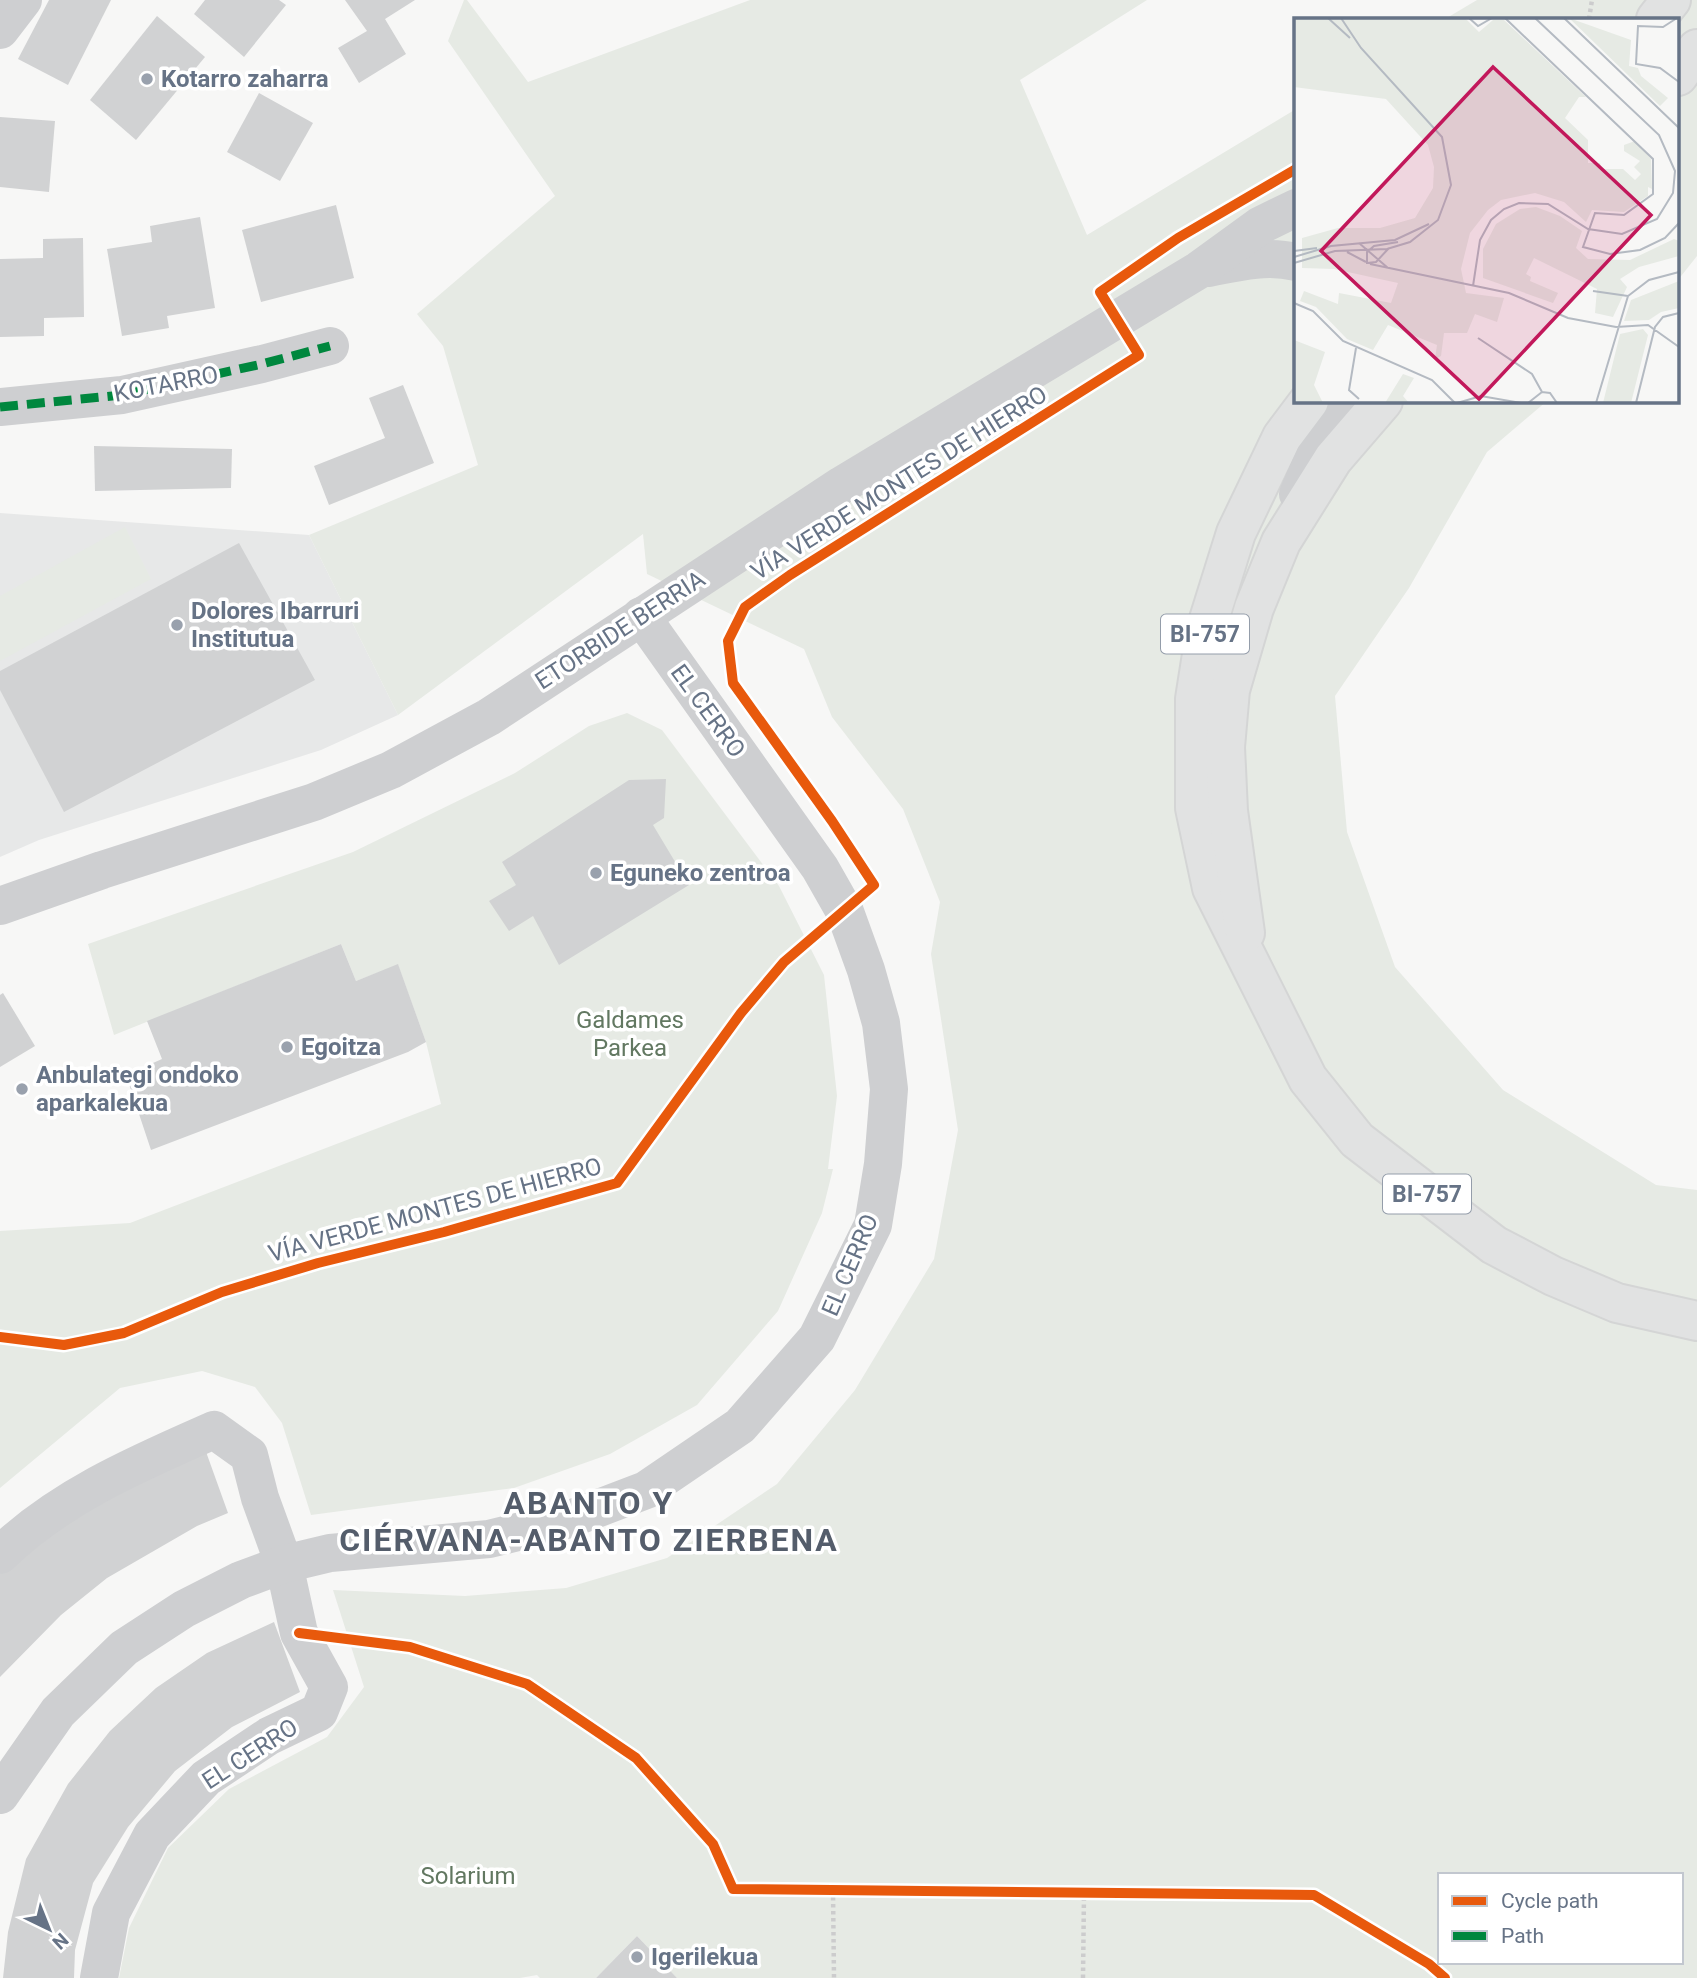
<svg xmlns="http://www.w3.org/2000/svg" width="1697" height="1978" font-family="Roboto,sans-serif">
<style>
.built{fill:#e7e8e8}
.green{fill:#e6eae4;fill-rule:evenodd}
.building{fill:#d1d2d3}
.lines{fill:none;stroke-linecap:round;stroke-linejoin:round}
.major-casing{stroke:#d4d5d5;stroke-width:42}
.path{stroke:#cccccd;stroke-width:4.5;stroke-dasharray:3.5 3.5;stroke-linecap:butt}
.minor{stroke:#cecfd1;stroke-width:38}
.major{stroke:#e1e2e2;stroke-width:38}
.quiet{stroke:#00873e;stroke-width:9;stroke-dasharray:18 9;stroke-linecap:butt}
.cycleway-casing{stroke:#fff;stroke-width:15}
.cycleway{stroke:#e8590c;stroke-width:10}
.poi-dot{fill:#99a1ad;stroke:#fff;stroke-width:2.5}
.labels{text-anchor:middle;stroke-width:7;stroke-linejoin:round;paint-order:stroke}
.shield{fill:#fff;stroke:#949daa;stroke-width:2}
.shield-label{font-size:23px;font-weight:bold;fill:#667386}
.poi-label{font-size:24px;font-weight:bold;fill:#667386;stroke:#fff;text-anchor:start}
.street-label{font-size:24px;fill:#667386;stroke:#fff}
.park-label{font-size:24px;fill:#627861;stroke:#fff}
.district-label{font-size:32px;font-weight:bold;letter-spacing:2px;fill:#545d6b;stroke:#fff}
.inset-road{fill:none;stroke:#b4bac2;stroke-width:2}
.view{fill:#c2185b;fill-opacity:0.15;stroke:#c2185b;stroke-width:3.5}
.inset-edge{fill:none;stroke:#667386;stroke-width:3.5}
</style>
<rect width="100%" height="100%" fill="#f7f7f6"/>
<path class="built" d="M0 513 309 535 398 715 321 750 39 840 0 857Z"/>
<g class="green">
<path d="M464 0H467L528 82 750 0H1147L1020 80 1087 235 1296 109V401H1547L1487 452 1409 588 1335 696 1347 832 1395 967 1503 1090 1656 1185 1697 1190V1978H677L637 1936 596 1978H540L537 1975 520 1978H119L129 1928 168 1848 229 1789 327 1737 364 1687 333 1590 465 1596 566 1588 667 1558 777 1484 855 1390 934 1259 958 1130 931 954 940 902 903 809 832 717 804 649 647 574 643 534 398 715 309 535 478 465 443 346 417 314 555 196 448 41ZM1440 1875H1681V1962H1440Z"/>
<path d="M1477 0H1697V256L1678 280V19H1445Z"/>
<path d="M125 527 151 579 0 661V596Z"/>
<path d="M627 713 662 730 779 886 824 975 837 1096 828 1169H833L822 1213 778 1311 697 1405 610 1454 514 1488 311 1515 282 1423 255 1387 202 1371 120 1388 0 1488V1231L130 1223 441 1104 426 1042 398 965 356 981 341 944 114 1035 88 944 353 852 515 773 589 726Z"/>
</g>
<g class="building">
<path d="M49 0H111L68 85 18 59Z"/>
<path d="M205 0H279L286 5 244 57 194 14Z"/>
<path d="M345 0H415L385 19 406 54 359 83 338 48 367 31Z"/>
<path d="M157 16 205 57 136 140 90 100Z"/>
<path d="M259 93 313 123 280 181 227 152Z"/>
<path d="M0 117 55 121 49 192 0 187Z"/>
<path d="M336 205 354 278 261 302 242 230Z"/>
<path d="M200 217 215 308 167 316 169 328 122 336 107 249 152 242 150 226Z"/>
<path d="M83 238 84 317 44 318V336L0 337V259L43 258V239Z"/>
<path d="M403 385 434 463 329 505 314 466 385 438 369 398Z"/>
<path d="M94 446 232 449 231 488 95 491Z"/>
<path d="M239 543 315 680 64 812 0 690V671Z"/>
<path d="M666 779 664 818 653 825 689 885 559 965 533 916 509 931 489 901 516 885 502 862 629 780Z"/>
<path d="M341 944 356 981 398 964 426 1042 408 1052 151 1150 126 1075 162 1059 147 1021Z"/>
<path d="M3 993 35 1046 0 1067V995Z"/>
<path d="M205 1449 228 1513 197 1526 107 1578 61 1615 0 1677V1574L49 1527Z"/>
<path d="M274 1622 300 1692 232 1727 175 1771 128 1827 93 1883 75 1950 74 1978H3L8 1932 26 1859 68 1784 110 1731 156 1688 207 1653Z"/>
<path d="M637 1936 677 1978H596Z"/>
</g>
<g class="lines">
<defs>
<g id="major">
<path d="M1656 19 1671 0"/>
<path d="M1678 76 1697 49"/>
<path d="M1309 401 1282 437 1236 533 1206 629 1195 699V808L1212 888 1308 1079 1357 1140 1494 1245 1553 1276 1617 1303 1697 1321"/>
<path d="M1245 933 1228 811 1225 747 1230 690 1254 608 1281 542 1333 459 1383 401"/>
</g>
</defs>
<use href="#major" class="major-casing"/>
<g class="path">
<path d="M1589 19 1592 0"/>
<path d="M833 1890 834 1978"/>
<path d="M1083 1978 1084 1893"/>
</g>
<g class="minor">
<path d="M0 30 23 0"/>
<path d="M1208 268C1238 262 1266 255 1296 262"/>
<path d="M0 407 122 395 262 364 330 346"/>
<path d="M1298 494 1323 436 1349 401"/>
<path d="M0 906 102 870 314 802 391 770 489 717 842 485 1199 270 1261 225 1296 208"/>
<path d="M0 1555C59 1497 139 1463 214 1430L249 1455 260 1498 284 1564 299 1633 329 1687 319 1712 269 1736 206 1778 152 1835 111 1913 99 1978"/>
<path d="M0 1795 58 1712 124 1648 184 1609 241 1580 284 1564 330 1553 489 1539 570 1519 646 1490 740 1426 817 1338 873 1225 883 1164 889 1089 881 1023 866 970 845 912 820 868 641 616"/>
</g>
<use href="#major" class="major"/>
<path class="quiet" d="M0 407 122 395 262 364 330 346"/>
<defs>
<g id="cycleway">
<path d="M0 1337 64 1345 124 1333 222 1292 318 1263 444 1232 617 1183 741 1013 784 962 874 885 832 821 733 683 728 641 745 607 790 575 1139 355 1100 292 1178 238 1296 169"/>
<path d="M299 1633 410 1647 527 1684 636 1758 713 1844 733 1889 1314 1895 1429 1964 1445 1978"/>
</g>
</defs>
<use href="#cycleway" class="cycleway-casing"/>
<use href="#cycleway" class="cycleway"/>
</g>
<g class="poi-dot">
<circle cx="147" cy="79" r="7"/>
<circle cx="177" cy="625" r="7"/>
<circle cx="596" cy="873" r="7"/>
<circle cx="287" cy="1047" r="7"/>
<circle cx="22" cy="1089" r="7"/>
<circle cx="637" cy="1957" r="7"/>
</g>
<g class="labels">
<g class="shield">
<rect x="1161" y="614.5" width="88" height="39" rx="5"/>
<rect x="1383" y="1174.5" width="88" height="39" rx="5"/>
</g>
<g class="shield-label">
<text x="1205" y="642">BI-757</text>
<text x="1427" y="1202">BI-757</text>
</g>
<g class="poi-label">
<text x="161" y="87">Kotarro zaharra</text>
<text x="191" y="619">Dolores Ibarruri<tspan x="191" dy="28">Institutua</tspan></text>
<text x="610" y="881">Eguneko zentroa</text>
<text x="301" y="1055">Egoitza</text>
<text x="36" y="1083">Anbulategi ondoko<tspan x="36" dy="28">aparkalekua</tspan></text>
<text x="651" y="1965">Igerilekua</text>
</g>
<g class="street-label">
<text transform="translate(166 384) rotate(-11)" y="8">KOTARRO</text>
<text transform="translate(899 483) rotate(-32)" y="8">VÍA VERDE MONTES DE HIERRO</text>
<text transform="translate(620 630) rotate(-33)" y="8">ETORBIDE BERRIA</text>
<text transform="translate(708 711) rotate(54)" y="8">EL CERRO</text>
<text transform="translate(435 1210) rotate(-15)" y="8">VÍA VERDE MONTES DE HIERRO</text>
<text transform="translate(850 1265) rotate(-67)" y="8">EL CERRO</text>
<text transform="translate(250 1754) rotate(-33)" y="8">EL CERRO</text>
</g>
<g class="park-label">
<text x="630" y="1028">Galdames<tspan x="630" dy="28">Parkea</tspan></text>
<text x="468" y="1884">Solarium</text>
</g>
<g class="district-label">
<text x="589" y="1514">ABANTO Y<tspan x="589" dy="37">CIÉRVANA-ABANTO ZIERBENA</tspan></text>
</g>
</g>
<g transform="translate(1294 18)">
<rect width="385" height="385" fill="#f7f7f6"/>
<path d="M0 0H171L185 14 199 2H210L292 79H285L271 100 294 122V145H306L308 151H329L341 162 347 156 340 149 346 143 330 133V127L341 123 357 141 358 171 354 169V178L330 194 298 192 292 204 270 184 241 175 207 182 194 192 176 215 167 251 172 275 210 280 203 304 181 296 173 315H150L147 338 141 341 143 327 94 307 79 332 53 321 22 289 6 283 10 273 44 286 45 275 97 285 104 265 40 251 8 250V220L44 210H86L121 200 139 170 140 149 134 127 92 81 0 69ZM275 0 337 22 335 48 344 50 347 58 374 80 366 88ZM242 189 266 198 288 213 282 230 294 241 336 242 380 221 385 223V238L345 249 326 261 333 269 319 299 301 295 303 271 240 240 232 256 237 259 236 263 264 275 259 285 189 260V231L202 206 226 191ZM385 263V290L367 294 355 302 330 303 337 282ZM349 311 354 317 337 385H309L326 316ZM0 322 31 334 20 367 29 385H0ZM109 356 120 360 109 378 115 385H91Z" fill="#e6eae4"/>
<path class="inset-road" d="M34 0 56 20M175 0 184 8 198 0M211 0 359 141V176L330 197 301 195 289 229 316 236 346 232 371 220 385 205M270 0 385 110M383 0 369 9 344 8 342 46 366 50 385 64M65 225 94 250M95 230 82 244 73 245V234L80 228 104 224M0 233 23 230M53 234 72 244M0 239 37 228 101 222 135 206M0 245 41 233 93 231 116 224 144 202 157 167 148 119 67 30 47 0M76 246 215 275 274 300 322 309 354 307 385 329M179 268 186 222 197 202 210 191 225 185 254 186 294 211 328 216 363 201 379 175 381 153 365 117 241 0M299 273 334 278M0 285 19 293 49 323 138 362 161 385M184 320 238 356 248 374M62 330 55 372 65 381M163 385 187 378 227 385M234 385 248 374 256 375 263 385M302 385 334 278 355 262 385 254M342 385 361 309 369 299 385 295"/>
<path class="view" d="M199 49 357 197 185 381 27 233Z"/>
<rect width="385" height="385" class="inset-edge"/>
</g>
<rect x="1438" y="1873" width="245" height="91" fill="#ffffff" stroke="#c2c7cf" stroke-width="2"/>
<rect x="1452" y="1896" width="35" height="10" fill="#e8590c" stroke="#c2c7cf" stroke-width="2"/>
<text x="1501" y="1908" font-size="21" fill="#667386">Cycle path</text>
<rect x="1452" y="1931" width="35" height="10" fill="#00873e" stroke="#c2c7cf" stroke-width="2"/>
<text x="1501" y="1943" font-size="21" fill="#667386">Path</text>
<g transform="translate(49 1929) rotate(137)" stroke="#ffffff" stroke-width="5" paint-order="stroke">
<path d="M0-5L12 26L0 18L-12 26Z" fill="#667386"/>
<text y="-10" font-size="19" font-weight="bold" text-anchor="middle" fill="#667386">N</text>
</g>
</svg>
